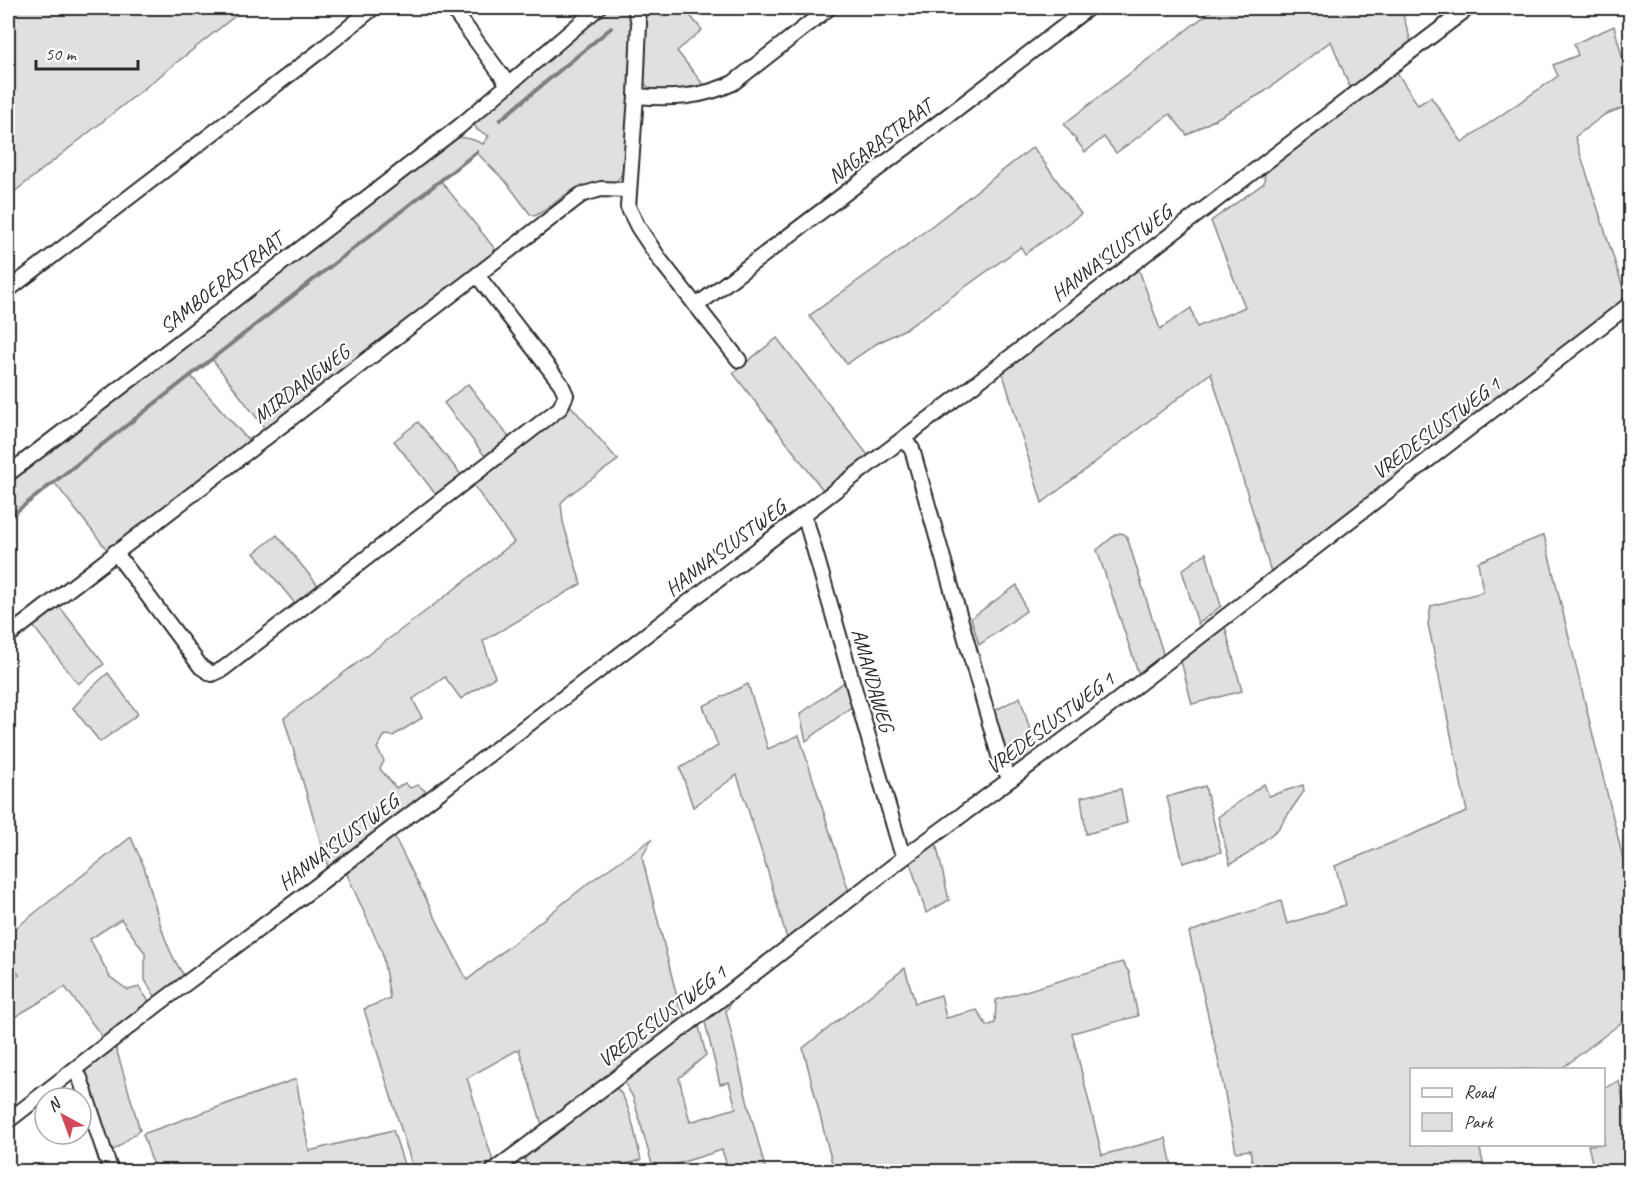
<svg xmlns="http://www.w3.org/2000/svg" width="1638" height="1179" font-family="Caveat,sans-serif">
<style>
.green{fill:#e0e0e0;stroke:#868686;stroke-width:1.5}
.lines{fill:none;stroke-linecap:round;stroke-linejoin:round}
.stream{stroke:#7e7e7e;stroke-width:4}
.minor-casing{stroke:#2b2b2b;stroke-width:18}
.minor{stroke:#fff;stroke-width:14}
.labels{text-anchor:middle;stroke-width:4.5;stroke-linejoin:round;paint-order:stroke}
.street-label{font-size:21px;fill:#2b2b2b;stroke:#fff}
</style>
<rect width="100%" height="100%" fill="#fff"/>
<filter id="ink" filterUnits="userSpaceOnUse"><feTurbulence type="fractalNoise" baseFrequency=".0167" numOctaves="2"/><feDisplacementMap in="SourceGraphic" scale="12" xChannelSelector="R" yChannelSelector="G"/><feConvolveMatrix kernelMatrix="1 2 1 2 8 2 1 2 1" color-interpolation-filters="sRGB"/></filter>
<g filter="url(#ink)">
<g class="green">
<path d="M8 8H245L8 197Z"/>
<path d="M605 8H630L634 26 624 168C617 193 601 181 582 186 564 191 552 209 534 216L530 214 507 183 477 153 441 181 495 249 488 261 266 430 212 359 191 376 249 441 108 551 54 482 8 518V482L446 142C459 134 470 138 483 144L489 136 477 130 474 124 476 116Z"/>
<path d="M639 8H684L702 30 677 51 706 88 657 92 648 87 643 81Z"/>
<path d="M1215 8H1401L1411 42 1351 90 1331 41 1264 92 1187 135 1170 114 1116 153 1104 137 1085 152 1064 124Z"/>
<path d="M1614 26 1630 86V105L1604 115 1575 137 1627 300 1274 573 1270 569 1211 373 1042 503 1002 371 1138 267 1160 329 1191 308 1197 327 1245 307 1211 221 1264 183 1265 170 1396 71 1418 105 1431 97 1462 142 1558 76 1553 65 1578 55 1574 44Z"/>
<path d="M1033 147 1081 214 1025 254 1021 247 909 327 876 344 847 364 809 316 902 249Z"/>
<path d="M777 338 868 455 823 490 733 373Z"/>
<path d="M468 384 512 441 488 460 444 403Z"/>
<path d="M570 405 618 460 569 495 561 503 563 522 581 584 483 641 495 677 461 699 445 677 413 699 422 718 393 736 385 735 377 748 384 761 380 769 396 788 405 783 410 788 418 785 428 793 329 870 284 718 443 598 514 542 471 482Z"/>
<path d="M418 422 463 477 438 497 394 441Z"/>
<path d="M1120 533 1124 534 1127 537 1162 650 1163 656 1160 660 1139 675 1097 550 1115 535Z"/>
<path d="M277 535 320 588 297 606 254 553Z"/>
<path d="M1544 535 1630 887V1016L1561 1069 1412 1070V1144L1479 1145 1485 1171H1254L1250 1150 1236 1152 1220 1068 1189 932 1281 901 1287 924 1346 905 1335 866 1467 812 1428 624 1431 606 1483 592 1478 562Z"/>
<path d="M1206 553 1221 606 1198 624 1182 570Z"/>
<path d="M1017 585 1026 611 979 645 971 618Z"/>
<path d="M59 606 104 664 78 684 33 626Z"/>
<path d="M1224 623 1242 691 1192 704 1180 657Z"/>
<path d="M108 673 138 714 100 742 73 708 89 690Z"/>
<path d="M847 680 854 705 806 741 800 714Z"/>
<path d="M748 684 768 749 799 735 849 892 787 939 768 872 737 775 693 807 680 768 718 746 703 706Z"/>
<path d="M1020 697 1034 743 1041 751 1014 771 1010 769 992 712Z"/>
<path d="M1264 784 1269 796 1303 785 1304 791 1278 829 1248 854 1230 864 1218 817Z"/>
<path d="M1205 786 1221 852 1183 863 1167 797Z"/>
<path d="M1121 789 1127 823 1086 834 1081 797Z"/>
<path d="M393 834 467 980 591 881 652 839 642 857 679 1005 687 1018 543 1128 519 1049 467 1078 494 1164 485 1171H414L364 1009 390 998 382 952 345 870Z"/>
<path d="M131 837C135 847 140 857 144 867 156 904 162 947 186 978L157 1000 145 980V953L121 919 90 939 110 977 128 990 139 987 151 1004 104 1039 65 987 8 1021V982L19 975 8 958V934Z"/>
<path d="M936 843 949 900 926 913 910 862Z"/>
<path d="M1122 962 1129 972 1138 1016 1072 1033 1102 1155 1166 1138 1173 1171H834L803 1048 905 968 915 1003 941 995 946 1018 977 1010 987 1026 995 1023 996 1000Z"/>
<path d="M728 999 730 1005 726 1011 748 1104 766 1171H729L722 1150 654 1171 633 1097 624 1082 626 1075 698 1022 706 1055 679 1078 690 1122 736 1108 729 1082 720 1084 704 1018Z"/>
<path d="M116 1048 140 1130 110 1153 83 1071Z"/>
<path d="M296 1079 309 1151 393 1130 406 1171H155L143 1134Z"/>
<path d="M1619 1081 1625 1108 1630 1107V1171H1594L1588 1145 1604 1144V1088Z"/>
<path d="M612 1085C630 1093 636 1142 641 1160L600 1171H528L523 1153Z"/>
</g>
<g class="lines">
<g class="stream">
<path d="M500 120 611 28"/>
<path d="M8 518 477 152"/>
</g>
<defs>
<g id="minor">
<path d="M452 8 508 84"/>
<path d="M635 8 639 23 636 96 628 207 638 227 660 260 739 360"/>
<path d="M636 96C671 99 701 98 733 83L829 8"/>
<path d="M8 290 320 51 373 8"/>
<path d="M696 306 950 114 1088 8"/>
<path d="M903 439 912 449 1002 766 1011 779"/>
<path d="M8 474 460 126 598 8"/>
<path d="M802 516 807 524 900 847 906 856"/>
<path d="M115 552 201 667 212 674 223 669 560 408 566 395 561 384 477 275"/>
<path d="M8 636 581 195 601 189 629 190"/>
<path d="M74 1070 80 1078 111 1172"/>
<path d="M8 1121 157 1005 315 887 1468 8"/>
<path d="M492 1172 729 993 906 856 1106 709 1630 304"/>
</g>
</defs>
<use href="#minor" class="minor-casing"/>
<use href="#minor" class="minor"/>
</g>
</g>
<g class="labels">
<g class="street-label">
<text transform="translate(880 141) rotate(-37)" y="7">NAGARASTRAAT</text>
<text transform="translate(1111 253) rotate(-37)" y="7">HANNA'SLUSTWEG</text>
<text transform="translate(221 283) rotate(-38)" y="7">SAMBOERASTRAAT</text>
<text transform="translate(301 384) rotate(-37)" y="7">MIRDANGWEG</text>
<text transform="translate(1436 428) rotate(-37)" y="7">VREDESLUSTWEG 1</text>
<text transform="translate(725 548) rotate(-37)" y="7">HANNA'SLUSTWEG</text>
<text transform="translate(873 680) rotate(74)" y="7">AMANDAWEG</text>
<text transform="translate(1050 723) rotate(-37)" y="7">VREDESLUSTWEG 1</text>
<text transform="translate(338 842) rotate(-37)" y="7">HANNA'SLUSTWEG</text>
<text transform="translate(662 1016) rotate(-37)" y="7">VREDESLUSTWEG 1</text>
</g>
</g>
<rect width="1638" height="1179" fill="none" stroke="#fff" stroke-width="30"/>
<rect x="15" y="15" width="1608" height="1149" fill="none" stroke="#2b2b2b" stroke-width="2" filter="url(#ink)"/>
<rect x="1410" y="1068" width="195" height="78" fill="#ffffff" stroke="#aaaaaa" stroke-width="1.5"/>
<rect x="1422" y="1088" width="30" height="9" fill="#ffffff" stroke="#aaaaaa" stroke-width="1.5"/>
<text x="1464" y="1098" font-size="18" fill="#2b2b2b">Road</text>
<rect x="1422" y="1113" width="30" height="18" fill="#e0e0e0" stroke="#aaaaaa" stroke-width="1.5"/>
<text x="1464" y="1128" font-size="18" fill="#2b2b2b">Park</text>
<g transform="translate(63 1116) rotate(319)"><circle r="28" fill="#ffffff" stroke="#aaaaaa" stroke-width="1.5"/>
<path d="M0-4.5L10 22L0 15L-10 22Z" fill="#d1495b"/>
<text y="-9" font-size="16" font-weight="bold" text-anchor="middle" fill="#2b2b2b">N</text>
</g>
<path d="M36 60v9h102v-9" fill="none" stroke="#2b2b2b" stroke-width="3"/>
<text x="45" y="60" font-size="18" fill="#2b2b2b" stroke="#ffffff" stroke-width="4.5" paint-order="stroke">50 m</text>
</svg>
